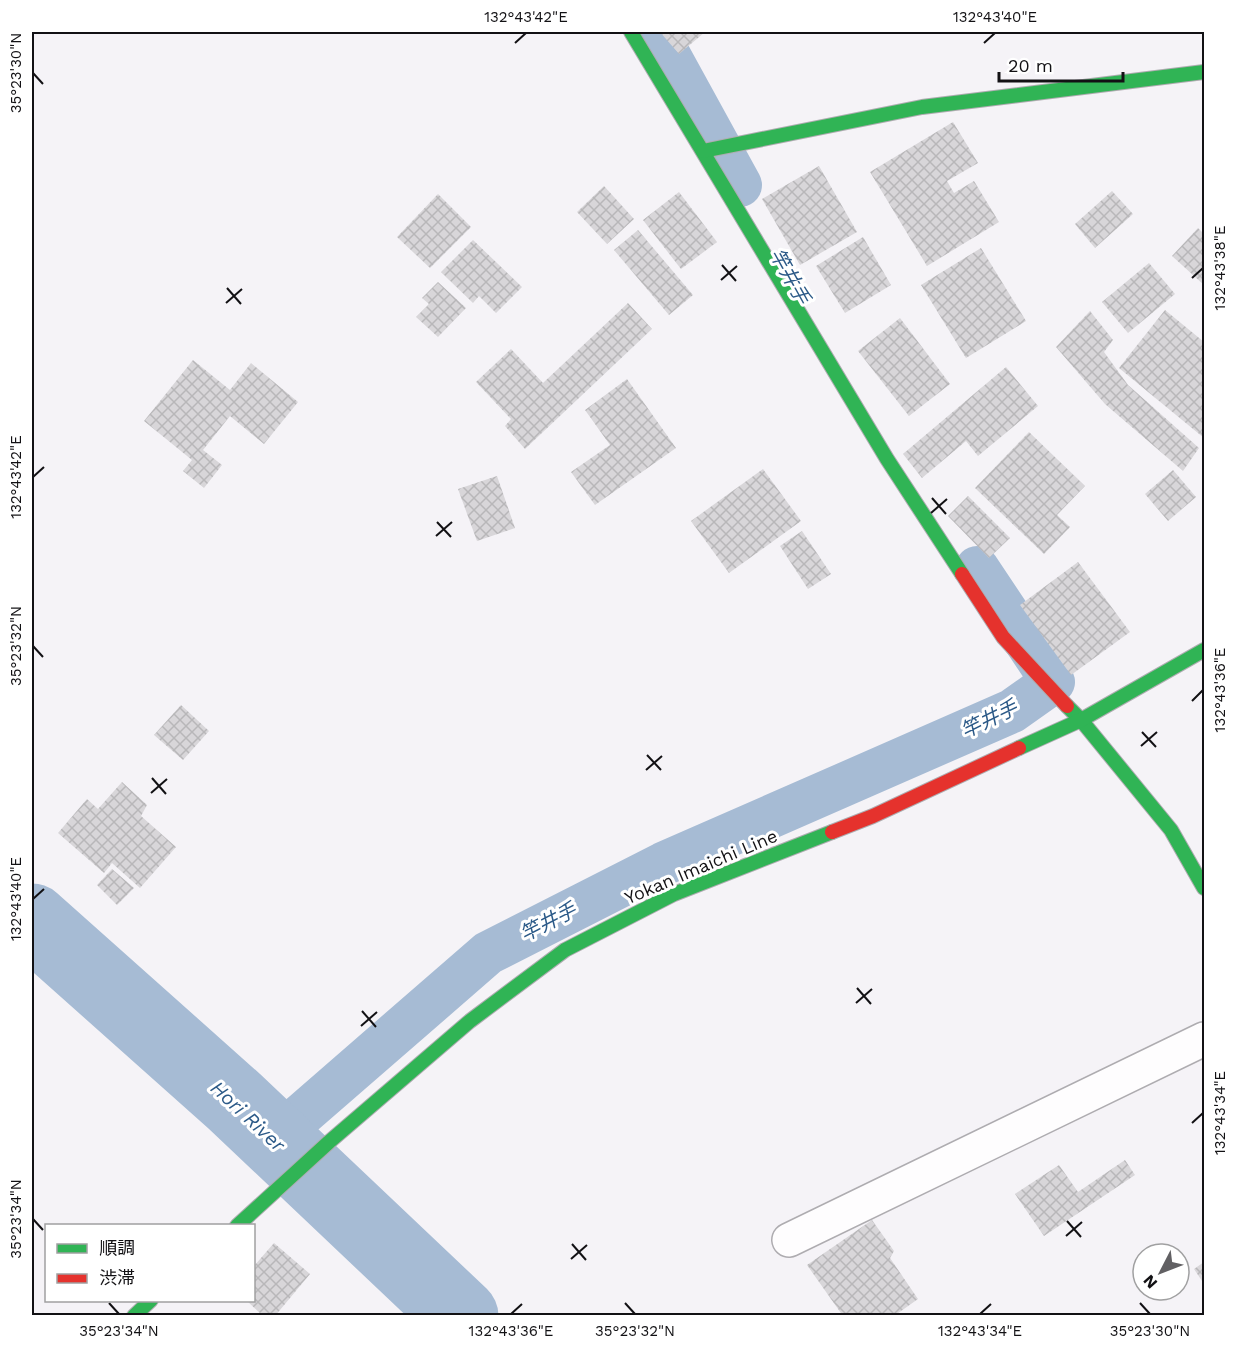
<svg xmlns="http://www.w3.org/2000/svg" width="1236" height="1347" font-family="'Work Sans','Noto Sans JP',sans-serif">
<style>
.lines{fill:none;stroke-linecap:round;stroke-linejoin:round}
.canal{stroke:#a6bbd4;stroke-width:44}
.river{stroke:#a6bbd4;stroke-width:75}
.building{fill:url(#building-cross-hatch)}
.street-casing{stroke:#aeacb0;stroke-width:36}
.fast-casing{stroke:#aeacb0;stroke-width:16}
.jam-casing{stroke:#aeacb0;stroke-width:16}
.street{stroke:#fefdfe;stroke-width:33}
.fast{stroke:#30b455;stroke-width:14}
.jam{stroke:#e5322d;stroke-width:14}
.ticks{fill:none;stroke:#121114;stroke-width:2}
.labels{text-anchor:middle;stroke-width:6;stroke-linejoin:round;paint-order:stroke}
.street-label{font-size:18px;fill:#121114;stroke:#fff}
.water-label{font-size:20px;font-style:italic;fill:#2c5a88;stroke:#fff}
.neatline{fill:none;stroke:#121114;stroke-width:2}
.ticks-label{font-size:15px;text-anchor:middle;fill:#121114}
</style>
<defs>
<pattern id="building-cross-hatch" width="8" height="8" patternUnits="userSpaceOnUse" patternTransform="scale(1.5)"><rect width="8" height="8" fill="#d8d6d9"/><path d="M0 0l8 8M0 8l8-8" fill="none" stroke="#b8b7b9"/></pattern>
</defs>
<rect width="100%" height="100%" fill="#f5f3f7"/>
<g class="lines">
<g class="canal">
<path d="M656 32 740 185"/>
<path d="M274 1139 488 953 663 864 1012 711 1053 682 977 568"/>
</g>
<path class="river" d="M32 921 234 1101 461 1316"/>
</g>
<g class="building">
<path d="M660 32H705L679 54Z"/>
<path d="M953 122 978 163 947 181 954 193 974 181 999 222 927 266 870 172Z"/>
<path d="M819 166 857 232 800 265 762 199Z"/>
<path d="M604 186 634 219 607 244 577 212Z"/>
<path d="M1112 191 1133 214 1095 248 1075 224Z"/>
<path d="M679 192 717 242 681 269 643 220Z"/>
<path d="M438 194 471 227 430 268 397 237Z"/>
<path d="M1198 228 1204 234V285L1172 256Z"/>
<path d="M638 230 693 295 669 315 614 250Z"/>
<path d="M863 237 891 285 845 313 816 266Z"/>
<path d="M473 240 522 287 496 313 479 296 473 303 441 272Z"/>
<path d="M981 248 1026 321 966 358 921 285Z"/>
<path d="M1149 263 1175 294 1128 333 1102 302Z"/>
<path d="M438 282 466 308 438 337 416 317 429 304 422 298Z"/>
<path d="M628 303 652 329 525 449 505 426 511 419 476 382 511 349 543 383Z"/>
<path d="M1165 310 1204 342V438L1119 368Z"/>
<path d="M1090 311 1113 340 1104 352 1128 385 1199 448 1183 471 1105 404 1056 347Z"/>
<path d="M900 318 950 384 909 416 858 351Z"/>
<path d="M193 360 230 390 251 363 298 402 264 444 230 416 203 450 222 465 204 488 183 471 192 460 144 421Z"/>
<path d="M1006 367 1038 406 978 456 966 441 922 478 903 454Z"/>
<path d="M627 379 676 448 595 505 571 472 610 445 585 410Z"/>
<path d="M1029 432 1085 486 1057 515 1070 527 1044 554 975 488Z"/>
<path d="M763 469 801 521 729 573 691 521Z"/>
<path d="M1173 470 1196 497 1168 521 1145 494Z"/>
<path d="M497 476 515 528 477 541 458 489Z"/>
<path d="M968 496 1010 538 989 558 948 516Z"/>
<path d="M802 531 831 574 808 589 780 546Z"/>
<path d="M1078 562 1130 632 1071 675 1020 605Z"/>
<path d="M181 705 209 731 183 760 154 735Z"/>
<path d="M122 782 147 805 141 816 176 847 140 888 112 863 104 873 58 833 87 799 98 809Z"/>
<path d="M112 869 134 888 117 905 97 885Z"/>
<path d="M1125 1160 1135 1175 1044 1236 1015 1194 1059 1165 1078 1192Z"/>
<path d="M872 1220 894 1251 890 1258 918 1299 894 1316H843L807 1265Z"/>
<path d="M274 1243 310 1274 275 1316H263L246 1300H254V1266Z"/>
<path d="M1204 1262V1284L1194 1269Z"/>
</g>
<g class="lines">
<defs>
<path id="street" d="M789 1240 1204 1039"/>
<g id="fast">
<path d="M631 32 887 459 962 574"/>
<path d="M703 151 922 107 1204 72"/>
<path d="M1067 706 1081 720 1171 830 1204 888"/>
<path d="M1019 748 1081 720 1204 650"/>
<path d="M237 1226 329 1142 470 1021 565 950 674 894 832 832"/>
<path d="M134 1316 151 1300"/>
</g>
<g id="jam">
<path d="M962 574 1003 637 1067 706"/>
<path d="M832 832 873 816 1019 748"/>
</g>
</defs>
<use href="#street" class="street-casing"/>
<use href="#fast" class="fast-casing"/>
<use href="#jam" class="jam-casing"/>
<use href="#street" class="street"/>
<use href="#fast" class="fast"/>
<use href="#jam" class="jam"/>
</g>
<path class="ticks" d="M515 43 526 33M984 43 995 33M33 73 43 84M722 265 736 281M1192 278 1203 268M721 280 737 266M227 288 241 304M226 303 242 289M33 477 44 467M932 498 946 514M931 513 947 499M437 522 451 537M436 536 452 522M33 646 43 657M1192 701 1203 690M1142 732 1156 747M1141 746 1157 732M647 755 661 770M646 770 662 756M152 778 166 794M151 793 167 779M33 899 44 889M857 988 871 1004M856 1003 872 989M362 1011 376 1027M361 1026 377 1012M1192 1123 1203 1113M33 1219 43 1230M1067 1221 1081 1237M1066 1236 1082 1222M572 1244 586 1260M571 1259 587 1245M109 1303 119 1314M625 1303 635 1314M1140 1303 1150 1314M511 1314 522 1304M980 1314 991 1304"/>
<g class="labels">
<g class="street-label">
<text transform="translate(701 867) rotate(-23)" y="6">Yokan Imaichi Line</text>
</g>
<g class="water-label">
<text transform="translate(790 276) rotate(61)" y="7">竿井手</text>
<text transform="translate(989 719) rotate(-26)" y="7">竿井手</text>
<text transform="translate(548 922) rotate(-27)" y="7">竿井手</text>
<text transform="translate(248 1116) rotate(43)" y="7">Hori River</text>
</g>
</g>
<rect width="1236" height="1347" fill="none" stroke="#ffffff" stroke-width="66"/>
<rect x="45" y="1224" width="210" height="78" fill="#ffffff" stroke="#a0a0a1" stroke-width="1.5"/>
<rect x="57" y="1244" width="30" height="9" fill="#30b455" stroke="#a0a0a1" stroke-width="1.5"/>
<text x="99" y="1254" font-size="18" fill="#121114">順調</text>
<rect x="57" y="1274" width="30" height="9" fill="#e5322d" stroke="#a0a0a1" stroke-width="1.5"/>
<text x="99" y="1284" font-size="18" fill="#121114">渋滞</text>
<g transform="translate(1161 1272) rotate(228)"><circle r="28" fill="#ffffff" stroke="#a0a0a1" stroke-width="1.5"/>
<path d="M0-4.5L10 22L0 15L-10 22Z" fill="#616063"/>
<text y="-9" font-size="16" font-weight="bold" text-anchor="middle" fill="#121114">N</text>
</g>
<path d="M999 72v9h124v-9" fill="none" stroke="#121114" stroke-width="3"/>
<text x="1008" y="72" font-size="18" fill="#121114" stroke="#ffffff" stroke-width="4.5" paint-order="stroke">20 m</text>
<rect x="33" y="33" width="1170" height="1281" class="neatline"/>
<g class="ticks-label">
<text x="526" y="22">132°43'42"E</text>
<text x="995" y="22">132°43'40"E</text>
<text transform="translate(16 73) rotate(-90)" y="5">35°23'30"N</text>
<text transform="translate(1220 268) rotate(-90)" y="5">132°43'38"E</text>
<text transform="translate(16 477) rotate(-90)" y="5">132°43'42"E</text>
<text transform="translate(16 646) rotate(-90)" y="5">35°23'32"N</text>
<text transform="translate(1220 690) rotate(-90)" y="5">132°43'36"E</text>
<text transform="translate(16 899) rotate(-90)" y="5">132°43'40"E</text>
<text transform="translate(1220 1113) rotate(-90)" y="5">132°43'34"E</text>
<text transform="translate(16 1219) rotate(-90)" y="5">35°23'34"N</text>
<text x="119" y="1336">35°23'34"N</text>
<text x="511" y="1336">132°43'36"E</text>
<text x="635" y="1336">35°23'32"N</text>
<text x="980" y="1336">132°43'34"E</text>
<text x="1150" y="1336">35°23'30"N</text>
</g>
</svg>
